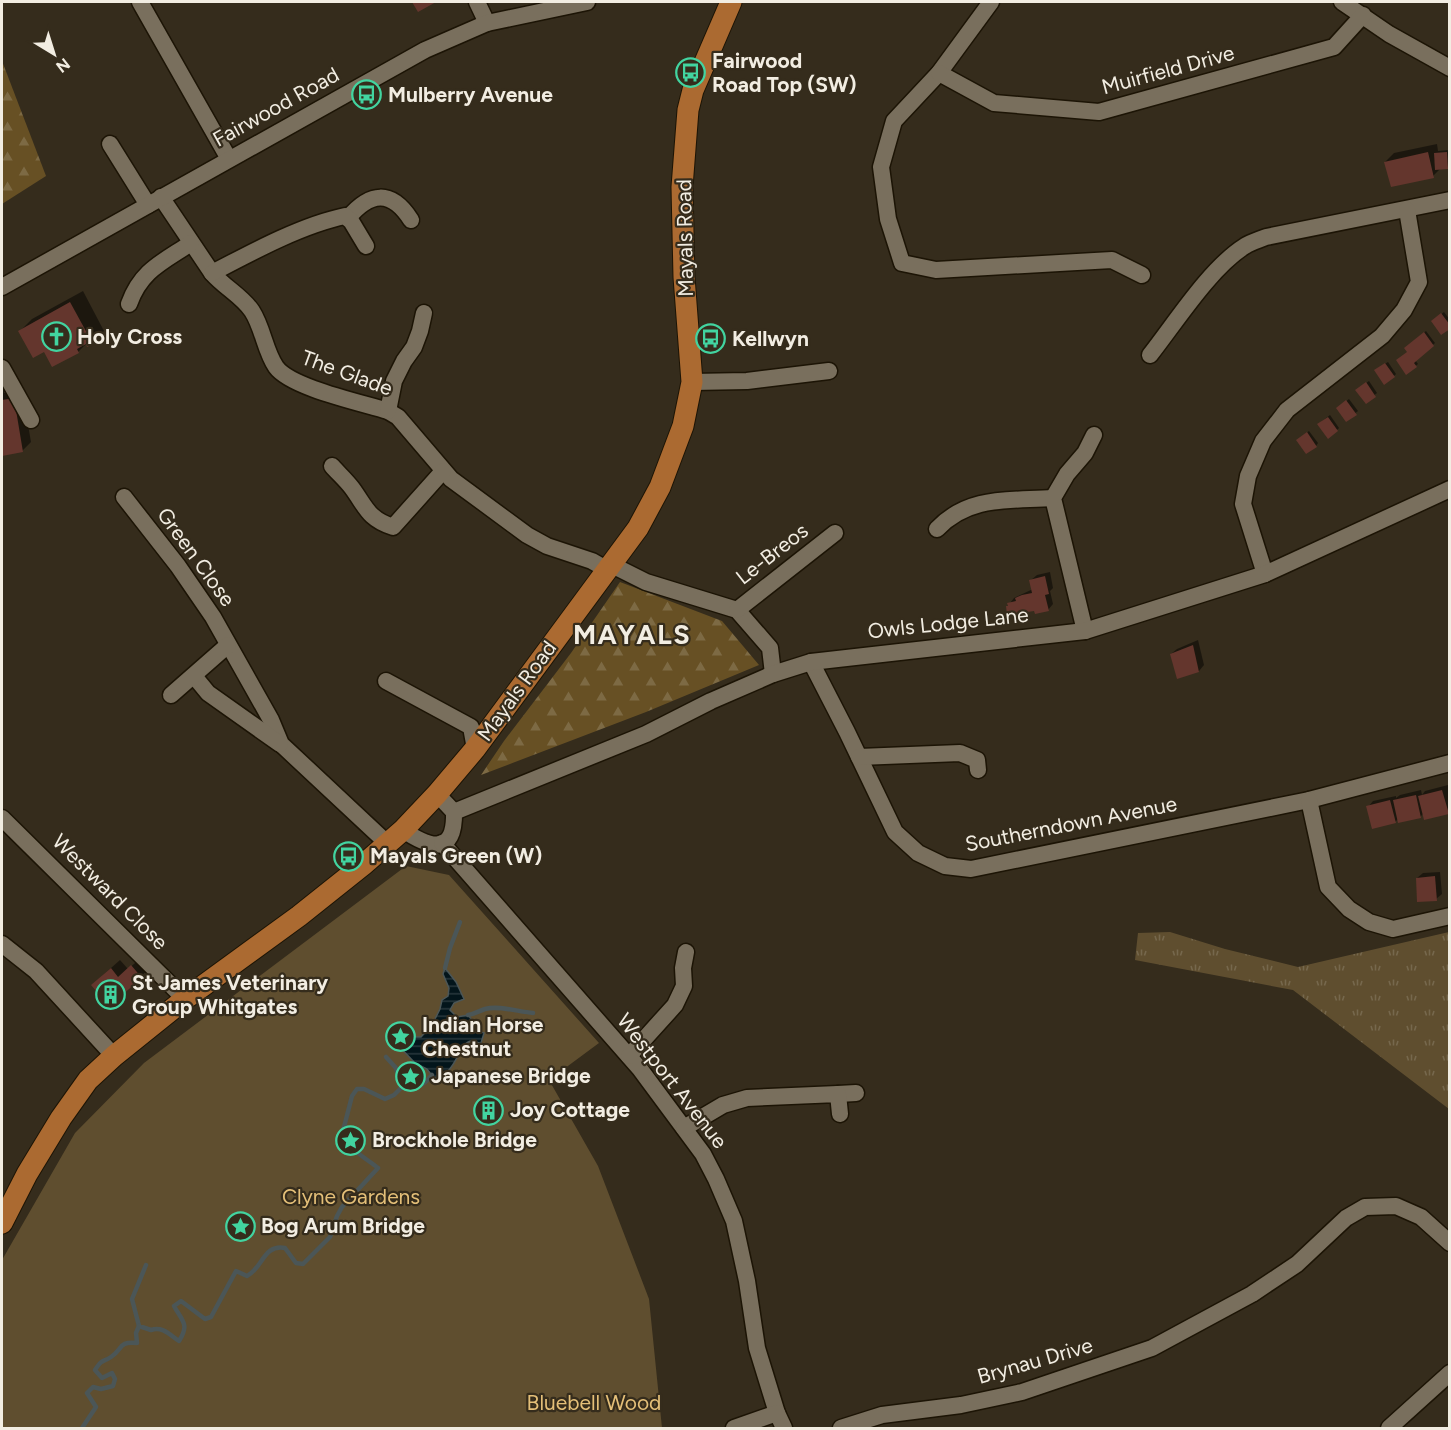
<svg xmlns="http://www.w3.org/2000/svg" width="1451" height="1430" font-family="Figtree,sans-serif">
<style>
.grass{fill:url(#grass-tufts)}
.forest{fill:url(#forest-firs)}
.green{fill:#5f4e2f}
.water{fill:url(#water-rules);stroke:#4b5657;stroke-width:1.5}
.shadow{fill:#0007}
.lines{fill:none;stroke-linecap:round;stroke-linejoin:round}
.stream{stroke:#4b5657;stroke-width:4.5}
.building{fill:#64362d}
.minor-casing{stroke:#1c1405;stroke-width:19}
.major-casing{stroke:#1c1405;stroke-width:23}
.minor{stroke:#796f5d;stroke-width:16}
.major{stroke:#ab6a31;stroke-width:21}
.labels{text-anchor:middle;stroke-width:4.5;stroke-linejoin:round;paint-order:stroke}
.poi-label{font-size:21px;font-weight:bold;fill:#f2ede2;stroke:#352c1c;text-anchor:start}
.street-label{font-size:21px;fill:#f2ede2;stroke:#352c1c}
.park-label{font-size:21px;fill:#e4bf78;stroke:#352c1c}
.district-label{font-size:27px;font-weight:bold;letter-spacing:1.5px;fill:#f2ede2;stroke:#352c1c}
</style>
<defs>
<pattern id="grass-tufts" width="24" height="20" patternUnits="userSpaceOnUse" patternTransform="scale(1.5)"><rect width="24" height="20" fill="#5f4e2f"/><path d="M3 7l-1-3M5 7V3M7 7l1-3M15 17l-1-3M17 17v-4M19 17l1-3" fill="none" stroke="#76684d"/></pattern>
<pattern id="forest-firs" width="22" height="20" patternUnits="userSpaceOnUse" patternTransform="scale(1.5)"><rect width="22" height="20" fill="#675024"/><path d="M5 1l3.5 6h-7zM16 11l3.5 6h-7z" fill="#7d6a44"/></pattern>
<pattern id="water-rules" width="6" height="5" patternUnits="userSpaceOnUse" patternTransform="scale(1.5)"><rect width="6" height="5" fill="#03151b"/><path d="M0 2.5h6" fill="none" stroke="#28373c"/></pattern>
</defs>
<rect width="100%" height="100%" fill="#352c1c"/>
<path class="grass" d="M1170 932 1225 949 1298 967 1449 932V1109L1293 990 1135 960 1138 933Z"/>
<g class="forest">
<path d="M2 61 46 176 2 204Z"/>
<path d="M620 582 722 621 759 665 646 712 481 775 504 741 571 653Z"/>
</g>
<path class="green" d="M406 866 449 875 599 1043 549 1080 598 1166 649 1299 662 1428H2V1260L75 1133 144 1063Z"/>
<path class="water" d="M445 968 456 982 464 999 454 1003 450 1010 457 1017 468 1015 475 1024 478 1031 484 1033 481 1043C478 1043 475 1041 471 1041 458 1043 457 1075 434 1078L427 1069 415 1063 394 1041 398 1037H421L432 1025 440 1009 442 1000 448 996 449 988 443 974Z"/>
<g class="shadow">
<path d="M1437 144 1438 151 1449 150 1450 166 1441 168 1433 176 1385 162 1394 153Z"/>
<path d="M83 291 104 331 92 343H87L78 352 44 350 20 331 32 319Z"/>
<path d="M1444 312 1450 320V327L1435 319Z"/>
<path d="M1426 331 1435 343 1415 360 1418 364 1406 373 1409 352 1415 340Z"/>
<path d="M1388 362 1396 374 1394 376 1378 368Z"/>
<path d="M2 377 4 393 22 390 31 442 22 451 2 454Z"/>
<path d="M1369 381 1377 393 1366 402 1359 388Z"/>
<path d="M1349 399 1358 411 1347 420 1340 406Z"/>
<path d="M1330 415 1339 428 1337 430 1321 422Z"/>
<path d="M1309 431 1318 443 1316 446 1300 438Z"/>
<path d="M1050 572 1053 588 1050 591 1053 604 1048 610 1007 607 1014 598 1033 589 1031 580 1037 575Z"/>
<path d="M1198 640 1204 665 1199 671 1178 677 1171 654 1177 649Z"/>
<path d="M1448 785 1450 793V811L1448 812 1424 813 1420 817 1398 819 1395 822 1368 807 1373 801 1396 796V798L1400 795 1421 790 1422 795 1425 791Z"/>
<path d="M1440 872 1442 894 1436 899 1417 878 1423 873Z"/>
<path d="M141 958 150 968 110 1004 102 976 120 960 128 969Z"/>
<path d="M486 1103H497V1112L495 1114 484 1105Z"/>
</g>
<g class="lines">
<g class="stream">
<path d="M445 968 450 948 460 922"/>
<path d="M468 1015C475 1014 479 1011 485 1009 499 1005 519 1012 533 1013"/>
<path d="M386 1057 396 1068 402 1087C416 1089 423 1086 432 1075"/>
<path d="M146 1265 132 1299 139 1326 151 1330C163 1326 170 1335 179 1341 190 1324 182 1321 174 1306L181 1301 205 1319 211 1317 236 1271 247 1276C263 1268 263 1244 285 1248L296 1263 303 1264 330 1237 337 1216 342 1207 378 1168C366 1158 345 1148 343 1131L352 1096 357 1089H364L385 1099 394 1095 402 1087"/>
<path d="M82 1428 96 1407 87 1393 93 1387 101 1389 113 1386 115 1379 112 1373 102 1378 95 1370C103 1358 102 1363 111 1357 123 1349 118 1341 137 1343L136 1333 139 1326"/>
</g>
</g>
<g class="building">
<path d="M412 2H436L418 12Z"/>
<path d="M1428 152 1434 178 1391 187 1384 162Z"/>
<path d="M1447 152 1448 169 1435 170 1434 153Z"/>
<path d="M70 302 93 344 87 347 86 344 77 349 79 353 52 367 44 352 33 358 18 331Z"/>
<path d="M1441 313 1450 325V329L1441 335 1431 321Z"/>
<path d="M1424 332 1434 346 1414 363 1417 367 1406 375 1396 360 1407 352 1404 348Z"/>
<path d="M1385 363 1395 377 1384 385 1374 370Z"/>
<path d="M1366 382 1376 397 1366 404 1355 390Z"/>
<path d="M14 398 23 452 2 456V400Z"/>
<path d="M1346 400 1357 415 1346 422 1336 408Z"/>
<path d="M1328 417 1338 431 1328 439 1317 424Z"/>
<path d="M1307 432 1317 447 1306 454 1296 440Z"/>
<path d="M1045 576 1049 594 1045 595 1049 611 1035 614 1034 611 1007 615 1006 606H1008L1007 603 1016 601 1015 598 1022 595 1032 593 1029 580Z"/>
<path d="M1193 645 1199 672 1177 679 1170 654Z"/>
<path d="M1442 790 1449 814 1424 820 1418 796Z"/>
<path d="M1416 795 1421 818 1398 823 1393 800Z"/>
<path d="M1390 800 1396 823 1372 829 1366 806Z"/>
<path d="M1435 876 1437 901 1417 902 1416 878Z"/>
<path d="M131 965 142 978 109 1006 91 985 111 968 118 977Z"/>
<path d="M482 1105H495L496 1116H482Z"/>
</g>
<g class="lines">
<defs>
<g id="minor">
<path d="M140 2 229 159"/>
<path d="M477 2 487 23"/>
<path d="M991 2 939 73 894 121 881 167 888 219 902 263 936 270 1112 260 1142 275"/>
<path d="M1342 2 1389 34 1450 68"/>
<path d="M939 73 994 103 1099 112 1334 47 1363 15"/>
<path d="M110 144 148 205"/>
<path d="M161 197 212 273C224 287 242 296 252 311 263 328 265 351 276 367 291 388 363 403 388 411L398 417 451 479 527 535 547 546 592 561 606 569"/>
<path d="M348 218C370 192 391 189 411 220"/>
<path d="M212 273C252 252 302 225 345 216L351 221 366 246"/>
<path d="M2 287 425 50 487 23 587 2"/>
<path d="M129 304C141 270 163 262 191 243"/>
<path d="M1150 355C1176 322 1210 268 1245 246 1251 242 1259 240 1266 237L1450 200"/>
<path d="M2 368 31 420"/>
<path d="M692 382 747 381 829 371"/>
<path d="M388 411 394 381 404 361 414 347 420 331 424 313"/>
<path d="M332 466C338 473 346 480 352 488 366 507 368 519 393 527L443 471"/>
<path d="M124 497 178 566 213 617 271 720 281 744 388 844"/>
<path d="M937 529C969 495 1010 501 1053 498"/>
<path d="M610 564 646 582 737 610 770 648 773 674"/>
<path d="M1265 574 1243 504 1248 476 1263 441 1287 410 1382 336 1404 310 1419 282 1407 210"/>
<path d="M737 610 835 533"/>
<path d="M1085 631 1053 498 1067 474 1085 453 1094 435"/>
<path d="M811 662 847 732 895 832 918 853 945 866 971 869 1309 800 1450 763"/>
<path d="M194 676 208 693 280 744"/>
<path d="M386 681 471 727 475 749"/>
<path d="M171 695 228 645"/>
<path d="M859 757 960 753 977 760 978 770"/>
<path d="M1309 800 1328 887 1349 909 1369 922 1393 929 1450 916"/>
<path d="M454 812 646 734 711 701 773 674 811 662 1085 631 1265 574 1450 489"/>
<path d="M2 818 185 999"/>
<path d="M403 830C431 849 455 855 454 812L437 794"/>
<path d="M442 843 640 1069 703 1154 716 1179 734 1221 747 1281 757 1348 777 1413 784 1428"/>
<path d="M2 944 36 971 114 1056"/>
<path d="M629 1056 675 1005 684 986 683 968 686 952"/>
<path d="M838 1094 856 1093"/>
<path d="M684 1128 723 1105 747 1098 838 1094 840 1114"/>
<path d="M734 1428 777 1413"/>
<path d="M841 1428 882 1415 961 1405 1022 1392 1152 1348 1252 1294 1297 1264 1346 1218 1365 1207 1396 1206 1421 1217 1450 1243"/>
<path d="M1389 1428 1450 1373"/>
</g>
<path id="major" d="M2 1223 27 1174 61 1118 88 1080 114 1056 185 999 299 916 363 865 403 830 437 794 475 749 638 528 660 487 683 426 692 382 684 277 682 187 688 110 693 90 731 2"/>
</defs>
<use href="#minor" class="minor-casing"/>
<use href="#major" class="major-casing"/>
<use href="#minor" class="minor"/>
<use href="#major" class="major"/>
</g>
<defs>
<symbol id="bus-ring" viewBox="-11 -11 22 22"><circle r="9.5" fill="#352c1c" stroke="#42d4a0" stroke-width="1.5"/><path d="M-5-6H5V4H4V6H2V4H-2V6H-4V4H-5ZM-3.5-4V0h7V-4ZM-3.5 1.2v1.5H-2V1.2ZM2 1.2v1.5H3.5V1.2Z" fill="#42d4a0"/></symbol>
<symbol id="church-ring" viewBox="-11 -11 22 22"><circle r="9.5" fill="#352c1c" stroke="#42d4a0" stroke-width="1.5"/><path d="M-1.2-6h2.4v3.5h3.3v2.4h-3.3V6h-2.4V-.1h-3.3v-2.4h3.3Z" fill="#42d4a0"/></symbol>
<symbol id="building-ring" viewBox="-11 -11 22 22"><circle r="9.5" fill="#352c1c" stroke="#42d4a0" stroke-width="1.5"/><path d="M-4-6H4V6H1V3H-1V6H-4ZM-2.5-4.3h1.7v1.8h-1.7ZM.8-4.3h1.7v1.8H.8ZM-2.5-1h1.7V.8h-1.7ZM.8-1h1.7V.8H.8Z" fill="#42d4a0"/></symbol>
<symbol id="sight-ring" viewBox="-11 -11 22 22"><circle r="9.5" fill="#352c1c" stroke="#42d4a0" stroke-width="1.5"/><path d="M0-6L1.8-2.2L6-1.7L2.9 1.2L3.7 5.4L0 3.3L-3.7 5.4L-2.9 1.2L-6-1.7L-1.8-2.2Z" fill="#42d4a0"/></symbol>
</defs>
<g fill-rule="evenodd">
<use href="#bus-ring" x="674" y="56" width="33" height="33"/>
<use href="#bus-ring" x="350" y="78" width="33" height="33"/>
<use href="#church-ring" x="40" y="320" width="33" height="33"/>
<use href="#bus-ring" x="694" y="322" width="33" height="33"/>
<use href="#bus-ring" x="332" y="840" width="33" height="33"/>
<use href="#building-ring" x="94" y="978" width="33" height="33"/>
<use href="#sight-ring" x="384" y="1020" width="33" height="33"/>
<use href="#sight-ring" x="394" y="1060" width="33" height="33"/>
<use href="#building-ring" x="472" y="1094" width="33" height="33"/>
<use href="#sight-ring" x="334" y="1124" width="33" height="33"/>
<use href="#sight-ring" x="224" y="1210" width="33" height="33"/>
</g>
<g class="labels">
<g class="poi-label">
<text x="712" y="68">Fairwood<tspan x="712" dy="24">Road Top (SW)</tspan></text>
<text x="388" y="102">Mulberry Avenue</text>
<text x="77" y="344">Holy Cross</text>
<text x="732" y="346">Kellwyn</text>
<text x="370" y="863">Mayals Green (W)</text>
<text x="132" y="990">St James Veterinary<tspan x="132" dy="24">Group Whitgates</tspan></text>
<text x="422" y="1032">Indian Horse<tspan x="422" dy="24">Chestnut</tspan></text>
<text x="431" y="1083">Japanese Bridge</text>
<text x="510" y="1117">Joy Cottage</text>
<text x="372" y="1147">Brockhole Bridge</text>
<text x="261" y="1233">Bog Arum Bridge</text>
</g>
<g class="street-label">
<text transform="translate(1168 70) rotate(-15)" y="7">Muirfield Drive</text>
<text transform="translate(276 107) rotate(-29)" y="7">Fairwood Road</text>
<text transform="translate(685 238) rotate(-91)" y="7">Mayals Road</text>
<text transform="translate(347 373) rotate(20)" y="7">The Glade</text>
<text transform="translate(772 554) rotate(-38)" y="7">Le-Breos</text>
<text transform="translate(196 557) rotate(54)" y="7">Green Close</text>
<text transform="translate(948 623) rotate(-6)" y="7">Owls Lodge Lane</text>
<text transform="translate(517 691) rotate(-54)" y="7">Mayals Road</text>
<text transform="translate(1071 824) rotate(-11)" y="7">Southerndown Avenue</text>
<text transform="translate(110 892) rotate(45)" y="7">Westward Close</text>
<text transform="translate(672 1081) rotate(52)" y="7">Westport Avenue</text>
<text transform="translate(1035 1361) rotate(-16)" y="7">Brynau Drive</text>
</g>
<g class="park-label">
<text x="351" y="1204">Clyne Gardens</text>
<text x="594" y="1410">Bluebell Wood</text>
</g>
<g class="district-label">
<text x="632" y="644">MAYALS</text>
</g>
</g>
<rect width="1451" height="1430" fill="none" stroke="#f2ede2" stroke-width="6"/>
<g transform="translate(54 54) rotate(142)" stroke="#352c1c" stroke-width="4.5" paint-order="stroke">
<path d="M0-4.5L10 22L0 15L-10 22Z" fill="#f2ede2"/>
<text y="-9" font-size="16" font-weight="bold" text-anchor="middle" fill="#f2ede2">N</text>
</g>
</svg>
